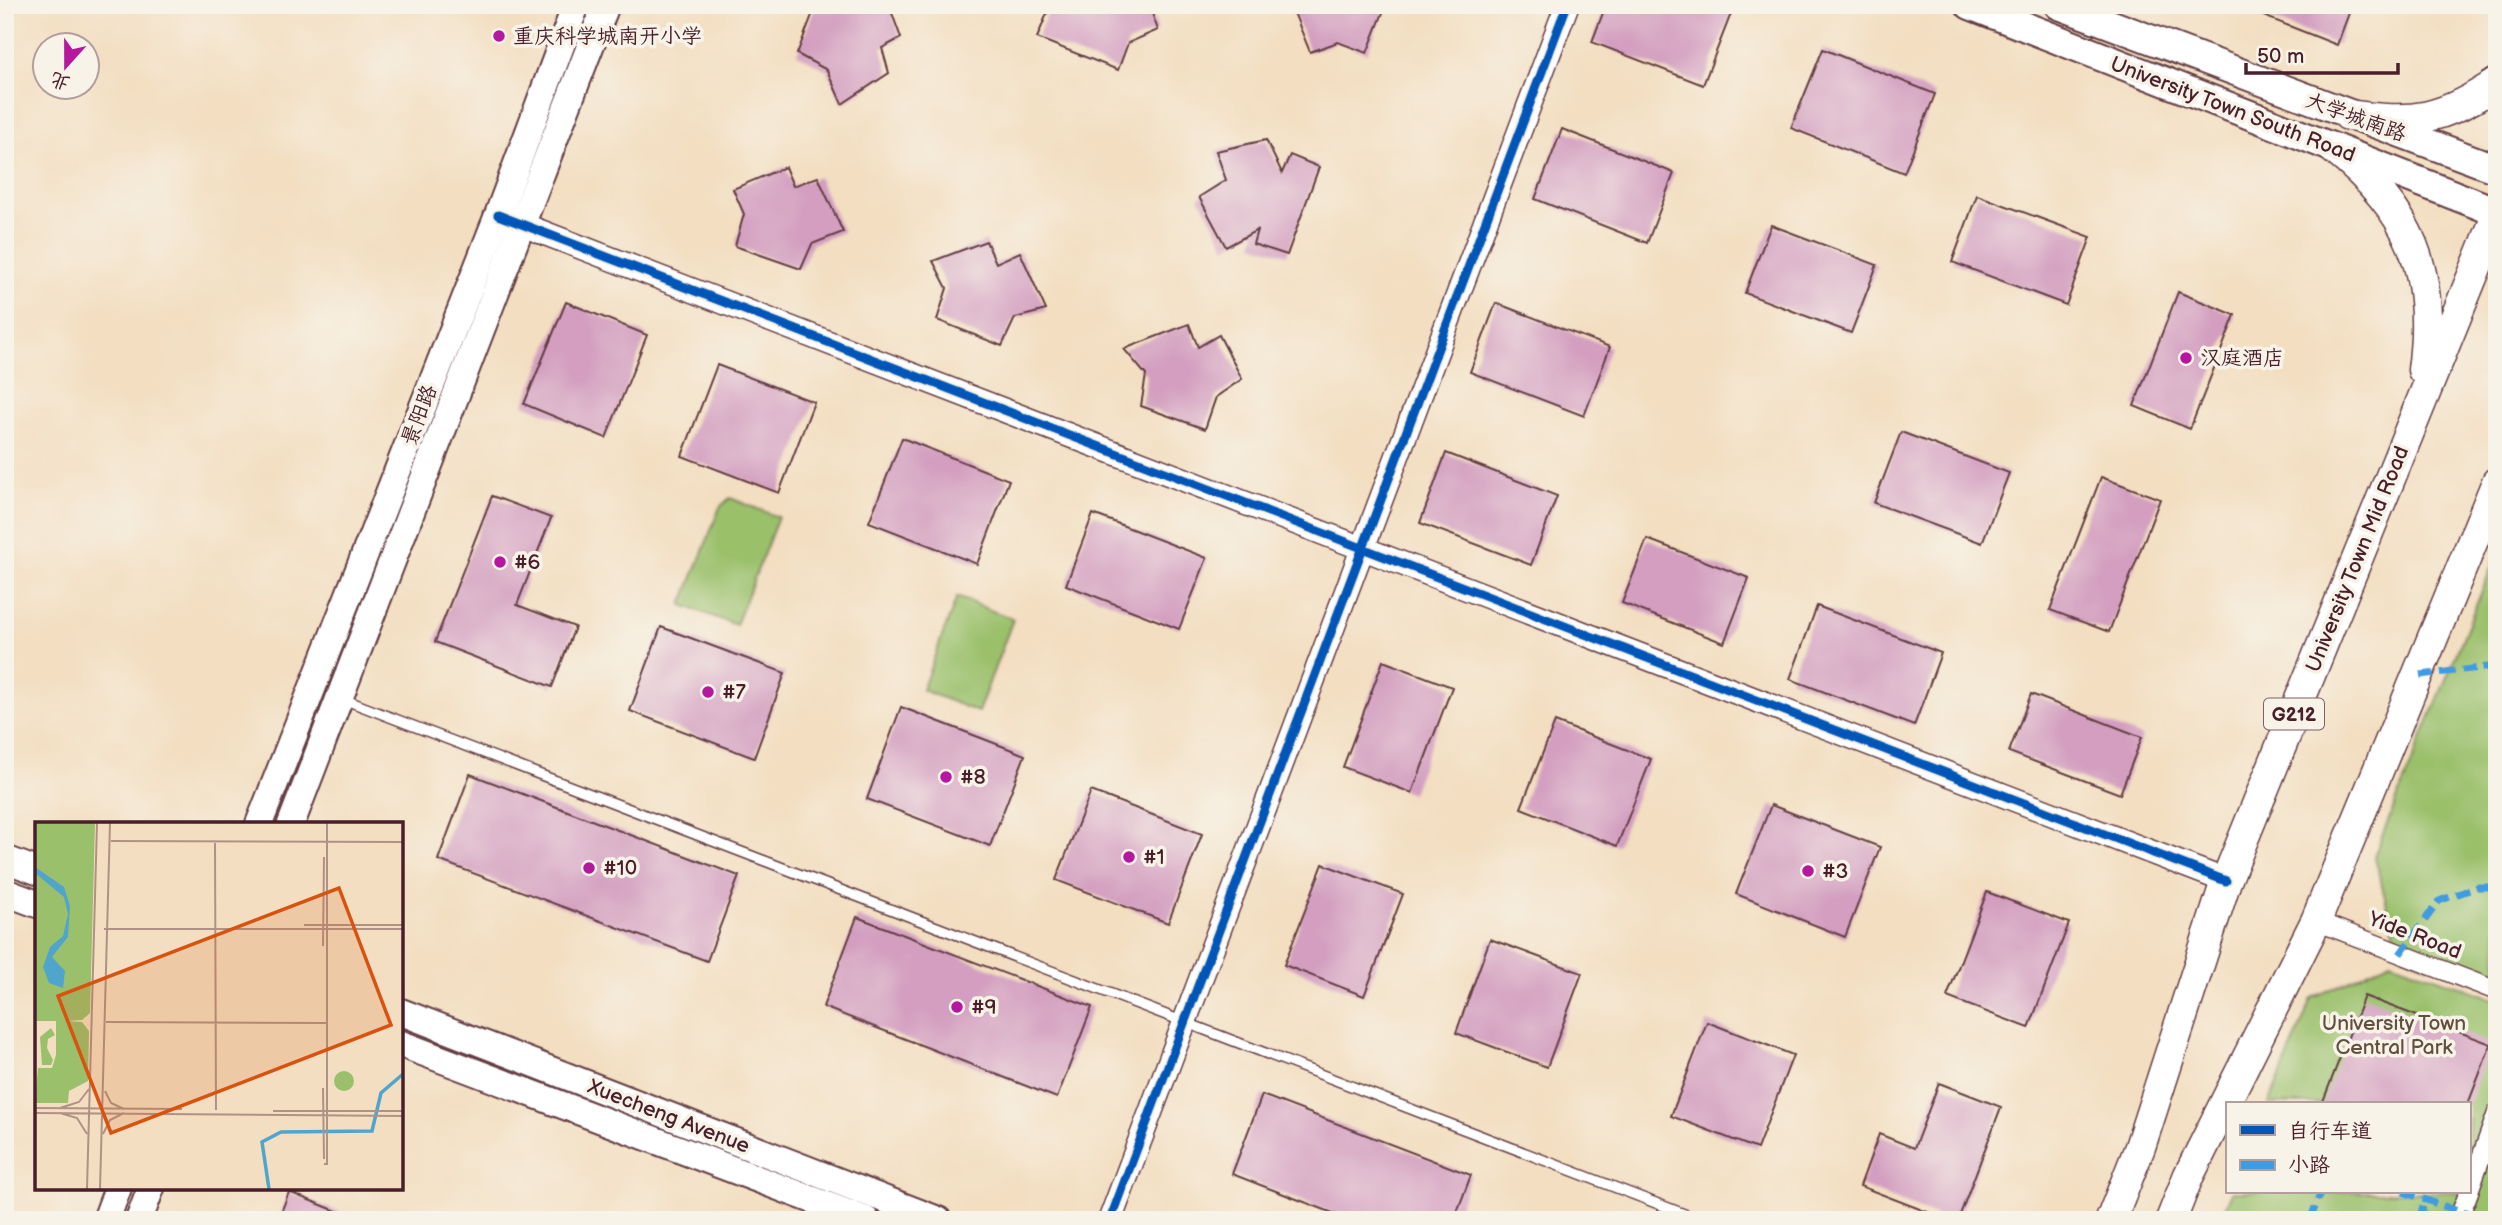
<svg xmlns="http://www.w3.org/2000/svg" width="2502" height="1225" font-family="'Balsamiq Sans','LXGW WenKai TC',sans-serif">
<style>
.green{fill:#9ac06b;stroke:#72704b;stroke-width:2}
.building{fill:#d39ec0}
.lines{fill:none;stroke-linecap:round;stroke-linejoin:round}
.service-casing{stroke:#633c42;stroke-width:12}
.minor-casing{stroke:#633c42;stroke-width:21}
.tertiary-casing{stroke:#633c42;stroke-width:26}
.secondary-casing{stroke:#633c42;stroke-width:30}
.primary-casing{stroke:#633c42;stroke-width:32}
.trunk-casing{stroke:#633c42;stroke-width:33}
.service{stroke:#fff;stroke-width:9}
.minor{stroke:#fff;stroke-width:18}
.tertiary{stroke:#fff;stroke-width:23}
.secondary{stroke:#fff;stroke-width:26}
.primary{stroke:#fff;stroke-width:28}
.trunk{stroke:#fff;stroke-width:30}
.quiet{stroke:#409be1;stroke-width:7;stroke-dasharray:14 7;stroke-linecap:butt}
.cycleway-casing{stroke:#f7f3e8;stroke-width:13}
.cycleway{stroke:#0057b8;stroke-width:9}
.poi-dot{fill:#b5179e;stroke:#f7f3e8;stroke-width:2.5}
.labels{text-anchor:middle;stroke-width:7;stroke-linejoin:round;paint-order:stroke}
.shield{fill:#f7f3e8;stroke:#7e5f64;stroke-width:2}
.shield-label{font-size:19px;font-weight:bold;fill:#4a1f2b}
.poi-label{font-size:21px;fill:#4a1f2b;stroke:#f7f3e8;text-anchor:start}
.street-label{font-size:21px;fill:#4a1f2b;stroke:#f7f3e8}
.park-label{font-size:21px;fill:#624f3e;stroke:#f7f3e8}
.inset-river{fill:none;stroke:#50a5cc;stroke-width:3.5}
.inset-road{fill:none;stroke:#af9285;stroke-width:2}
.view{fill:#d8530f;fill-opacity:0.15;stroke:#d8530f;stroke-width:3.5}
.inset-edge{fill:none;stroke:#4a1f2b;stroke-width:3.5}
</style>
<rect width="100%" height="100%" fill="#f7f3e8"/>
<filter id="ink" filterUnits="userSpaceOnUse"><feTurbulence type="fractalNoise" baseFrequency=".0143" numOctaves="2"/><feDisplacementMap in="SourceGraphic" scale="14" xChannelSelector="R" yChannelSelector="G"/><feConvolveMatrix kernelMatrix="1 2 1 2 8 2 1 2 1" color-interpolation-filters="sRGB"/></filter>
<filter id="wash" filterUnits="userSpaceOnUse"><feTurbulence type="fractalNoise" baseFrequency=".00686" numOctaves="4" result="noise"/><feDisplacementMap in="SourceGraphic" scale="28" xChannelSelector="R" yChannelSelector="G"/><feGaussianBlur stdDeviation="1.57" result="paint"/><feColorMatrix in="noise" values="0 0 0 0 0 0 0 0 0 0 0 0 0 0 0 0 0 1.4 0 .05"/><feComposite in="paint" operator="in"/></filter>
<g filter="url(#wash)">
<rect width="100%" height="100%" fill="#f3dec1"/>
<g class="green">
<path d="M730 498 778 517 736 625 682 605 720 507Z"/>
<path d="M2497 554V991L2400 954 2374 856Z"/>
<path d="M957 597 1013 619 978 712 922 690Z"/>
<path d="M2391 961 2497 1000V1220H2220L2232 1192H2469V1104H2269L2312 998Z"/>
</g>
<g id="blocks">
<g class="building">
<path d="M816 5H889L901 38 882 48 889 73 842 104 827 70 797 54Z"/>
<path d="M1045 5H1149L1158 30 1128 43 1118 70 1037 38 1048 11Z"/>
<path d="M1291 5H1386L1367 53 1338 42 1310 52Z"/>
<path d="M1606 5H1718L1732 11 1703 85 1592 42Z"/>
<path d="M2236 5H2352L2337 45Z"/>
<path d="M1823 49 1935 94 1904 173 1791 128Z"/>
<path d="M1562 129 1674 173 1647 243 1535 199Z"/>
<path d="M1266 140 1282 173 1290 155 1319 167 1287 255 1253 244 1257 230 1226 247 1199 197 1226 180 1216 151Z"/>
<path d="M785 167 793 186 818 177 843 232 812 244 801 269 735 246 744 214 733 189Z"/>
<path d="M1977 195 2091 237 2066 305 1952 262Z"/>
<path d="M1771 225 1877 265 1851 333 1745 293Z"/>
<path d="M986 241 996 263 1020 252 1046 310 1015 318 1002 346 937 320 947 288 933 261Z"/>
<path d="M2178 292 2235 315 2190 429 2134 406Z"/>
<path d="M566 302 647 335 606 438 524 404Z"/>
<path d="M1496 303 1610 347 1584 416 1470 372Z"/>
<path d="M1189 324 1198 347 1219 335 1242 379 1216 397 1205 429 1141 406 1146 375 1124 349Z"/>
<path d="M717 365 814 402 779 493 682 456Z"/>
<path d="M1901 432 2009 473 1982 543 1874 503Z"/>
<path d="M902 438 1009 480 977 564 869 522Z"/>
<path d="M1446 453 1557 496 1531 565 1420 523Z"/>
<path d="M2101 477 2160 499 2109 632 2050 610Z"/>
<path d="M492 496 551 518 517 605 575 627 552 687 435 642Z"/>
<path d="M1093 514 1207 558 1179 629 1066 585Z"/>
<path d="M1647 539 1749 578 1724 643 1622 603Z"/>
<path d="M1817 606 1941 653 1914 726 1790 679Z"/>
<path d="M661 627 785 673 754 758 630 711Z"/>
<path d="M1383 661 1452 687 1412 793 1343 767Z"/>
<path d="M2031 694 2142 737 2120 794 2009 752Z"/>
<path d="M901 707 1025 755 990 846 867 799Z"/>
<path d="M1555 722 1651 759 1617 846 1521 808Z"/>
<path d="M470 774 739 876 707 961 438 860Z"/>
<path d="M1091 791 1202 834 1168 923 1056 880Z"/>
<path d="M1771 805 1880 847 1845 937 1736 894Z"/>
<path d="M1323 864 1403 894 1364 996 1284 965Z"/>
<path d="M1987 892 2069 923 2029 1028 1947 997Z"/>
<path d="M857 917 1092 1007 1057 1098 823 1007Z"/>
<path d="M1490 939 1582 973 1547 1067 1456 1033Z"/>
<path d="M2364 996 2491 1044 2468 1104H2322Z"/>
<path d="M1707 1022 1793 1055 1757 1149 1671 1116Z"/>
<path d="M1939 1083 2001 1107 1958 1220H1948L1860 1186 1879 1134 1914 1148Z"/>
<path d="M1262 1095 1471 1175 1454 1220H1351L1232 1174Z"/>
<path d="M289 1192 359 1220H278Z"/>
</g>
</g>
</g>
<g filter="url(#ink)">
<use href="#blocks" fill-opacity="0" stroke="#633c42" stroke-width="2"/>
<g class="lines">
<defs>
<path id="service" d="M343 699 1700 1220"/>
<g id="minor">
<path d="M2316 921 2497 991"/>
<path d="M2469 1191 2497 1113"/>
<path d="M2461 1212 2469 1192"/>
</g>
<g id="tertiary">
<path d="M505 218 2226 881"/>
<path d="M1110 1220 1567 5"/>
</g>
<g id="secondary">
<path d="M259 824 498 215 576 5"/>
<path d="M291 824 606 5"/>
<path d="M5 859 37 871"/>
<path d="M5 892 37 904"/>
<path d="M401 1012 938 1220"/>
<path d="M401 1044 866 1220"/>
<path d="M106 1220 118 1188"/>
<path d="M139 1220 151 1188"/>
</g>
<g id="primary">
<path d="M1970 5 2497 212"/>
<path d="M2059 5 2497 169"/>
</g>
<g id="trunk">
<path d="M2348 115C2413 124 2441 121 2497 83"/>
<path d="M2333 148C2411 210 2436 270 2423 370"/>
<path d="M2111 1220 2140 1147 2226 881 2497 216"/>
<path d="M2171 1220 2188 1177 2316 921 2497 482"/>
</g>
</defs>
<use href="#service" class="service-casing"/>
<use href="#minor" class="minor-casing"/>
<use href="#tertiary" class="tertiary-casing"/>
<use href="#secondary" class="secondary-casing"/>
<use href="#primary" class="primary-casing"/>
<use href="#trunk" class="trunk-casing"/>
<use href="#service" class="service"/>
<use href="#minor" class="minor"/>
<use href="#tertiary" class="tertiary"/>
<use href="#secondary" class="secondary"/>
<use href="#primary" class="primary"/>
<use href="#trunk" class="trunk"/>
<g class="quiet">
<path d="M2420 675 2497 666"/>
<path d="M2400 954 2439 901 2477 887H2497"/>
<path d="M2403 1192 2461 1212 2497 1219"/>
<path d="M2310 1220 2321 1192"/>
<path d="M2419 1220 2425 1199"/>
</g>
<defs>
<g id="cycleway">
<path d="M498 215 2226 881"/>
<path d="M1110 1220 1567 5"/>
</g>
</defs>
<use href="#cycleway" class="cycleway-casing"/>
<use href="#cycleway" class="cycleway"/>
</g>
</g>
<g class="poi-dot">
<circle cx="499" cy="36" r="7"/>
<circle cx="2186" cy="358" r="7"/>
<circle cx="500" cy="562" r="7"/>
<circle cx="708" cy="692" r="7"/>
<circle cx="946" cy="777" r="7"/>
<circle cx="1129" cy="857" r="7"/>
<circle cx="589" cy="868" r="7"/>
<circle cx="1808" cy="871" r="7"/>
<circle cx="957" cy="1007" r="7"/>
</g>
<g class="labels">
<rect class="shield" x="2264" y="698.5" width="60" height="31" rx="5"/>
<g class="shield-label">
<text x="2294" y="721">G212</text>
</g>
<g class="poi-label">
<text x="513" y="43">重庆科学城南开小学</text>
<text x="2200" y="365">汉庭酒店</text>
<text x="514" y="569">#6</text>
<text x="722" y="699">#7</text>
<text x="960" y="784">#8</text>
<text x="1143" y="864">#1</text>
<text x="603" y="875">#10</text>
<text x="1822" y="878">#3</text>
<text x="971" y="1014">#9</text>
</g>
<g class="street-label">
<text transform="translate(2233 109) rotate(21)" y="7">University Town South Road</text>
<text transform="translate(2356 117) rotate(20)" y="7">大学城南路</text>
<text transform="translate(419 415) rotate(-69)" y="7">景阳路</text>
<text transform="translate(2357 559) rotate(-68)" y="7">University Town Mid Road</text>
<text transform="translate(2415 935) rotate(21)" y="7">Yide Road</text>
<text transform="translate(669 1116) rotate(21)" y="7">Xuecheng Avenue</text>
</g>
<g class="park-label">
<text x="2394" y="1030">University Town<tspan x="2394" dy="24">Central Park</tspan></text>
</g>
</g>
<g transform="translate(35 822)">
<rect width="368" height="368" fill="#f3dec1"/>
<path d="M0 1H60L55 191 47 198 32 199 47 200 54 209 53 259 34 269 33 281H0L3 246H17L21 233V199H0ZM16 206 20 213 13 217 12 226 18 238 16 243H7L5 215ZM299 259a10 10 0 1 1 20 0a10 10 0 1 1-20 0Z" fill="#9ac06b"/>
<path d="M0 45 29 65 35 84 33 115 17 135 30 149 28 166 14 161 8 145 15 125 28 114 33 92 29 75 0 51Z" fill="#50a5cc"/>
<path class="inset-river" d="M234 367 227 320 246 310 337 309 346 271 368 252"/>
<path class="inset-road" d="M76 19 368 20M180 21 181 288M269 103H368M69 107H368M288 124 289 35M71 200 291 201M288 266 289 337M70 269 76 281 89 287M0 286 147 287M25 286 44 280 54 267M238 289H368M0 291 368 294M25 291 42 296 52 312M68 312 75 298 89 291M289 342H292V1M52 367 62 1M65 367 75 1"/>
<path class="view" d="M304 66 356 203 76 311 23 174Z"/>
<rect width="368" height="368" class="inset-edge"/>
</g>
<rect width="2502" height="1225" fill="none" stroke="#f7f3e8" stroke-width="28"/>
<rect x="2226" y="1102" width="245" height="91" fill="#f7f3e8" stroke="#b29e9c" stroke-width="2"/>
<rect x="2240" y="1125" width="35" height="10" fill="#0057b8" stroke="#b29e9c" stroke-width="2"/>
<text x="2288" y="1138" font-size="21" fill="#4a1f2b">自行车道</text>
<rect x="2240" y="1160" width="35" height="10" fill="#409be1" stroke="#b29e9c" stroke-width="2"/>
<text x="2288" y="1172" font-size="21" fill="#4a1f2b">小路</text>
<g transform="translate(66 66) rotate(201)"><circle r="33" fill="#f7f3e8" stroke="#b29e9c" stroke-width="2"/>
<path d="M0-5L12 26L0 18L-12 26Z" fill="#b5179e"/>
<text y="-10" font-size="19" font-weight="bold" text-anchor="middle" fill="#4a1f2b">北</text>
</g>
<path d="M2246 63v10h152v-10" fill="none" stroke="#4a1f2b" stroke-width="3.5"/>
<text x="2257" y="63" font-size="21" fill="#4a1f2b" stroke="#f7f3e8" stroke-width="5" paint-order="stroke">50 m</text>
</svg>
